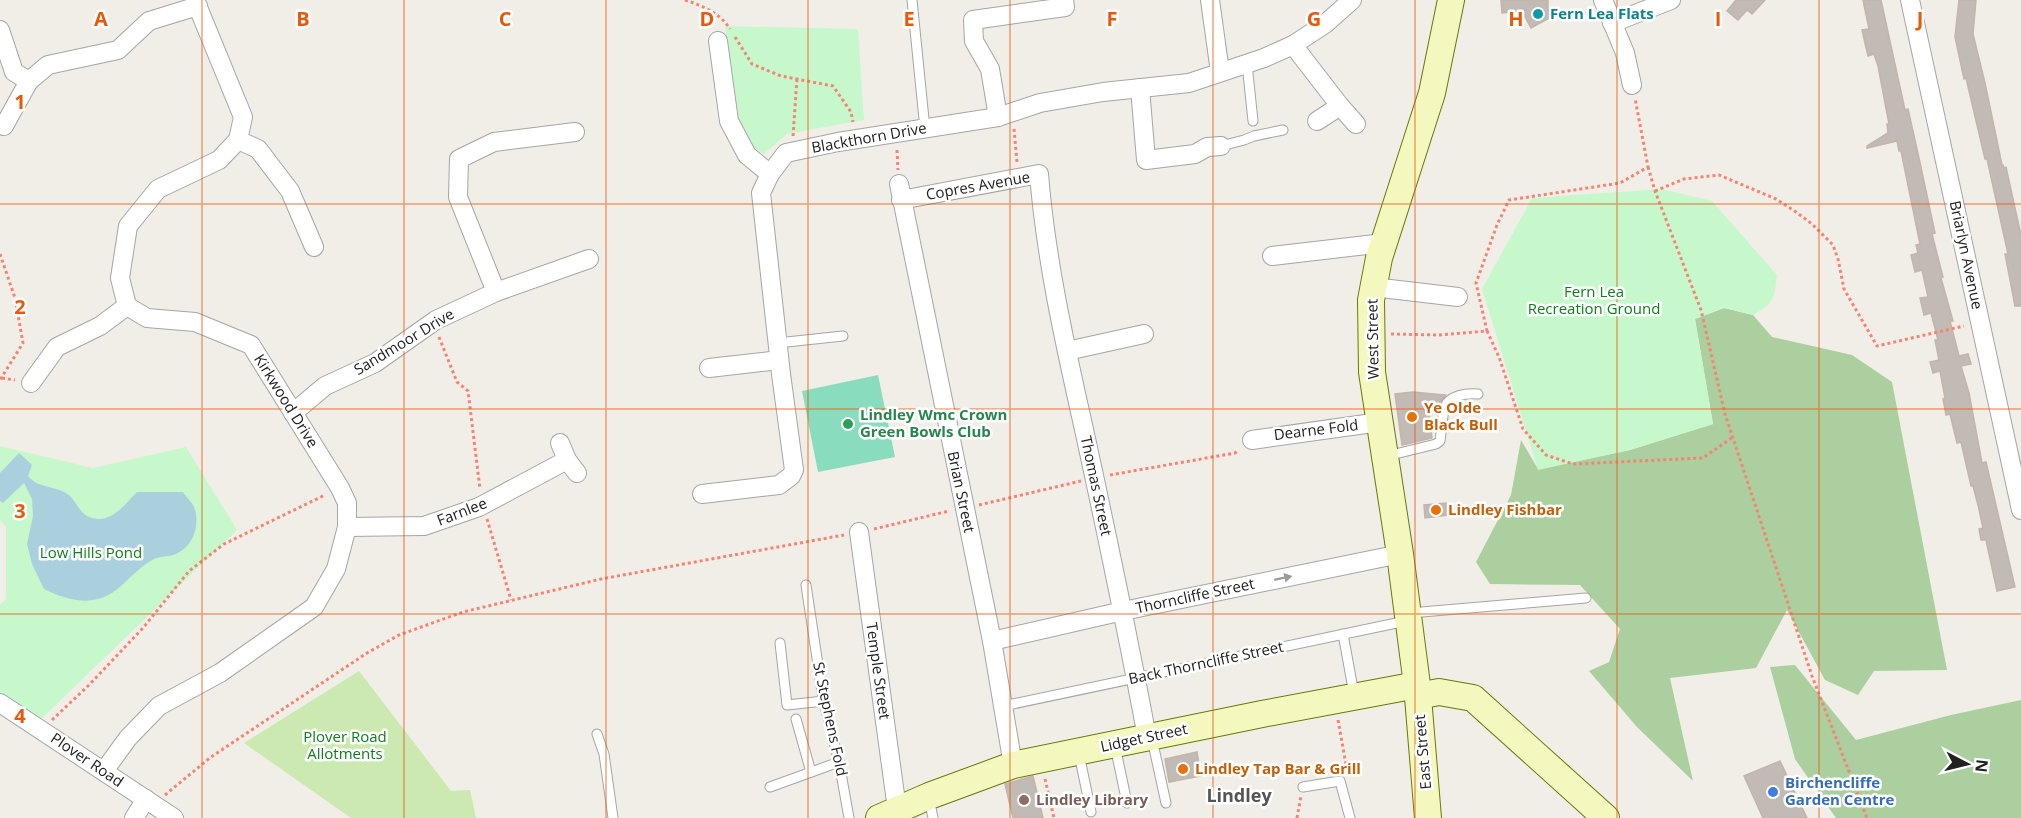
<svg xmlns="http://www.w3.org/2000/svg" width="2021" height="818" font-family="'Open Sans',sans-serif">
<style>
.grass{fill:#cbe9b0}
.forest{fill:#abcf9e}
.park{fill:#c7f8cc}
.pitch{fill:#89ddbe}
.water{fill:#aad0dd}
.building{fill:#c2bab4;stroke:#c2b5aa;stroke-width:1.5}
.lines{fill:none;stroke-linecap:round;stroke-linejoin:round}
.lane-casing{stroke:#a5a5a5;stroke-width:11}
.street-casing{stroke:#a5a5a5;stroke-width:20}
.secondary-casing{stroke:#697808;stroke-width:28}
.path{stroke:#f68474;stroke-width:3;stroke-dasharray:3 3;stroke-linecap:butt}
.lane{stroke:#fff;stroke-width:9}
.street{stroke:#fff;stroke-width:18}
.secondary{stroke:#f4f8bf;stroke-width:26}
.oneway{fill:#9b9b9b}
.grid{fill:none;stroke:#e8590c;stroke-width:1.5;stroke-opacity:0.55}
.culture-dot{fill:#0f9aa8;stroke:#fff;stroke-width:2}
.food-dot{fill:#e8710a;stroke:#fff;stroke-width:2}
.leisure-dot{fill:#2e9e5b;stroke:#fff;stroke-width:2}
.shop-dot{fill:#3f7fe0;stroke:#fff;stroke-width:2}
.education-dot{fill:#8d6e63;stroke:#fff;stroke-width:2}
.labels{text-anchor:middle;stroke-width:5;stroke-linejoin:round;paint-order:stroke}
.culture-label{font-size:15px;font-weight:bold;fill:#0d838f;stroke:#fff;text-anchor:start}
.street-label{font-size:15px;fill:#212121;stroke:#fff}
.park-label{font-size:15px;fill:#0f7f1b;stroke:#fff}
.food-label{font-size:15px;font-weight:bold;fill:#c56008;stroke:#fff;text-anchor:start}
.leisure-label{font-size:15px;font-weight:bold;fill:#27864d;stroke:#fff;text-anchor:start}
.shop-label{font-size:15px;font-weight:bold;fill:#366cbe;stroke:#fff;text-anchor:start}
.education-label{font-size:15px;font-weight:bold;fill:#785e54;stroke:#fff;text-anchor:start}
.quarter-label{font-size:18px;font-weight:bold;fill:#545454;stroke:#fff}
.grid-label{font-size:20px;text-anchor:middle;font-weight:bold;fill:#e8590c;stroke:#fff;stroke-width:5;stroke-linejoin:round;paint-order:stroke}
</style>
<rect width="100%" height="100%" fill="#f1eee8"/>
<path class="grass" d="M359 671 451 791 470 790 476 818H351L244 743Z"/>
<g class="forest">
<path d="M1724 308 1753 315 1772 337 1852 355 1892 382 1947 670 1874 671 1858 695 1825 680 1787 610 1756 668 1670 678 1693 781 1637 727 1589 671 1609 662 1620 629 1580 585 1490 584 1476 562 1511 495 1521 440 1538 469 1630 450 1713 424 1695 319Z"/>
<path d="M1795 665 1856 740 1951 715 2021 700V818H1836L1795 759 1770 667Z"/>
</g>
<g class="park">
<path d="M725 26 858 29 864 120 787 134 764 154 747 143 737 127 738 112Z"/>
<path d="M1661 189 1712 201 1777 275C1774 299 1775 303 1753 315L1724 308 1695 319 1713 424 1630 450 1538 470 1482 289 1532 198Z"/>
<path d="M0 446 93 468 186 447 237 530 40 720 0 694V605L6 599V527L0 520Z"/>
</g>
<path class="pitch" d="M878 375 895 457 818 472 802 391Z"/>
<path class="water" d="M19 453 32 465 28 476C31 479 35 483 39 484 49 488 60 488 69 495 75 500 79 511 87 516 109 527 124 505 137 492H183C186 497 192 502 194 507 201 524 193 547 176 554 169 557 160 556 154 559 141 566 132 576 121 586 97 608 71 602 44 589L32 564 27 544 33 516 32 499 24 483 3 503 0 501V473Z"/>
<g class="building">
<path d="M1501 0H1548V9L1553 16 1531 28 1522 11 1502 13Z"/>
<path d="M1736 0H1765L1752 14 1747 10 1738 20 1727 11Z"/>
<path d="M1863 0H1881L1905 110 1908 109 1919 158 1935 233 1932 234 1943 277 1941 278 1953 321H1950L1959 356 1968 354 1971 364 1961 366 1969 393 1982 463 1986 462 2015 587 1997 591 1986 540H1981L1979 529 1983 528 1978 505 1973 486H1971L1961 442 1957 443 1950 414 1946 415 1943 399 1945 398 1940 371 1933 373 1930 362 1939 360 1935 340H1938L1931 313 1924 315 1920 298 1928 297 1922 270 1915 272 1911 255 1918 253 1916 245 1920 244 1901 151H1899L1897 141 1867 148V146L1888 133 1887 124H1889L1878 66 1874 54 1868 56 1862 30 1869 29Z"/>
<path d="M1959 0H1976L1973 34 1985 83 2002 165H2003L2004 168 2006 167 2021 235V306H2015L2005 254H2008L1987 159H1985L1966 78 1964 79 1955 37Z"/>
<path d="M1413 392 1446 395 1439 403 1428 404 1432 438 1402 445 1395 394Z"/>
<path d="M1446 503 1448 515 1425 518 1424 505Z"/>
<path d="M1197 752 1201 776 1169 782 1165 759Z"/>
<path d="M1780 761 1807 818H1763L1744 776Z"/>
<path d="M1033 776 1043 818H1013L1005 784Z"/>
</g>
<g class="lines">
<defs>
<g id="lane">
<path d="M912 0 925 129"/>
<path d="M1247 64 1253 121"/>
<path d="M1221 146 1244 140 1254 136 1283 130"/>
<path d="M777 343 843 336"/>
<path d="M1387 456 1436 444 1440 441 1444 408C1449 395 1466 393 1478 394"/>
<path d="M806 585 823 698 839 762 849 818"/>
<path d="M1410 613 1586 598"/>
<path d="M1343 634 1354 694"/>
<path d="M780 643 787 705 824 701"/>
<path d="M1003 706 1406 621"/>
<path d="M796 719 811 772"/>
<path d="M597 734 604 754 613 818"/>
<path d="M1152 739 1166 803"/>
<path d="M1115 746 1127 803"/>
<path d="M1079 754 1091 812"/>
<path d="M770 787 839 762"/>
<path d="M1303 787 1340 781 1350 818"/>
<path d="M929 798 933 818"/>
</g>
<g id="street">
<path d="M1210 0 1220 72"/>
<path d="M1603 0 1625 53 1632 85"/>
<path d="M1910 0 2021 510"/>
<path d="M1612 23 1671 0"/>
<path d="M0 30 14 72 29 81"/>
<path d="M718 41 729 121 747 155 770 174"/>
<path d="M1293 45 1340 106 1356 124"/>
<path d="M1140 88 1146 160 1195 154 1207 147 1221 146"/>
<path d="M998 117 990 69 974 41 973 20 1065 7 1064 0"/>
<path d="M1317 121 1340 106"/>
<path d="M4 126 29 81 48 65 118 50 149 21 198 6"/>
<path d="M238 140 258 149 290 191 314 247"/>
<path d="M899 184 992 641 1013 765"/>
<path d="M901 200 1039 174C1046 262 1066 349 1085 434 1107 535 1128 636 1147 737"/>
<path d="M1272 256 1384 243"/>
<path d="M1373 287 1458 297"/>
<path d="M496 292 458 197 459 159 494 142 575 132"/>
<path d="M1067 351 1144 334"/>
<path d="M709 368 779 360"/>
<path d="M31 383 57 347 100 326 127 306"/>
<path d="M293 413 325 386 375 363 436 320 496 292 589 259"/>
<path d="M1252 440 1380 422"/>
<path d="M560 443 567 460"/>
<path d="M702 494 779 485 791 476 794 470 781 374 761 193 770 174 786 153 838 142 998 117 1040 103 1103 92 1189 83 1264 58 1293 45 1325 24 1352 0"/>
<path d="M347 527 424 526 479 507 567 460 577 473"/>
<path d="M859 532 897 809"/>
<path d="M992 641 1123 611 1400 554"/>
<path d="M0 703 174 818"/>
<path d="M104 771 128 738 159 706 220 673 314 607 336 569 347 527V503L340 488 251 345 195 322 147 318 127 306 120 278 128 226 158 189 219 160 238 140 243 117 195 0"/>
<path d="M134 818 146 799"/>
</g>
<g id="secondary">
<path d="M1418 696 1439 692 1473 698 1606 818"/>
<path d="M879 818 929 796 1013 765 1262 714 1417 685"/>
<path d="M1428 818 1417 685 1400 554 1372 372 1371 300 1379 258 1432 93 1451 0"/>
</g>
</defs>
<use href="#lane" class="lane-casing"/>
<use href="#street" class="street-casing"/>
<use href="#secondary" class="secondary-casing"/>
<g class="path">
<path d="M685 0C703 6 720 13 730 29"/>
<path d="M735 37 752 64 781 76 833 86 851 112 853 122"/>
<path d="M1014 129 1017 162"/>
<path d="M793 136 797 78"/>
<path d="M897 150 898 170"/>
<path d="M1648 167 1655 191 1701 310 1725 414 1812 676 1867 818"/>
<path d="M1655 191 1684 179 1719 175 1776 199 1796 212 1812 224 1833 245 1838 259 1844 289 1877 346 1964 326"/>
<path d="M0 254 15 298 23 343 0 380"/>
<path d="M1487 331 1499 357 1523 429 1546 455 1573 464 1703 458 1733 437"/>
<path d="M1391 334 1439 335 1487 331 1476 283 1497 225 1509 200 1620 183 1648 167 1635 98"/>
<path d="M439 337 457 382 468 391 480 489"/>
<path d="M2 378 15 380"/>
<path d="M1110 475 1235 453 1239 450"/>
<path d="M979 505 1081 481"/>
<path d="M487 519 511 600"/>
<path d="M874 529 949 511"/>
<path d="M52 720 89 685 143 628 189 571 224 544 325 495"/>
<path d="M1338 720 1347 770 1346 772"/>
<path d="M1045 779 1054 818"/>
<path d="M165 795 211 757 367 653 399 635 463 612 601 579 844 535"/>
<path d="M1297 818 1301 796"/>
</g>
<use href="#lane" class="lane"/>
<use href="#street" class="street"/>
<use href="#secondary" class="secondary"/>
</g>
<defs><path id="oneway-solid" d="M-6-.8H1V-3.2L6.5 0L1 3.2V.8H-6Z" transform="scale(1.5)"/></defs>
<use class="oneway" href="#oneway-solid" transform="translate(1283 578) rotate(-12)"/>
<path class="grid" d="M202 0V818M404 0V818M606 0V818M808 0V818M1010 0V818M1213 0V818M1415 0V818M1617 0V818M1819 0V818M0 204H2021M0 409H2021M0 614H2021"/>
<circle class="culture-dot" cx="1538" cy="14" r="6"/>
<g class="food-dot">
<circle cx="1412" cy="417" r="6"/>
<circle cx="1436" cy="510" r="6"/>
<circle cx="1183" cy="769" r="6"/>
</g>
<circle class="leisure-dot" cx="848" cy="424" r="6"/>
<circle class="shop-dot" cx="1773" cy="792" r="6"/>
<circle class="education-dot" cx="1024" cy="800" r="6"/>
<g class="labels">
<g class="culture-label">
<text x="1550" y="19">Fern Lea Flats</text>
</g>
<g class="street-label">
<text transform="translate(869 138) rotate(-10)" y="5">Blackthorn Drive</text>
<text transform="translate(978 186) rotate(-10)" y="5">Copres Avenue</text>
<text transform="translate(1966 255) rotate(78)" y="5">Briarlyn Avenue</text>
<text transform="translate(1373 339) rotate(-91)" y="5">West Street</text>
<text transform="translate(404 342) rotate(-31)" y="5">Sandmoor Drive</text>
<text transform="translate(286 401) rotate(58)" y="5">Kirkwood Drive</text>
<text transform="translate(1316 430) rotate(-7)" y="5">Dearne Fold</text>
<text transform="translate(1096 486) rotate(78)" y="5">Thomas Street</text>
<text transform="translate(961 492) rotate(78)" y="5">Brian Street</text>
<text transform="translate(462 512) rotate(-21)" y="5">Farnlee</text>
<text transform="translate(1195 596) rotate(-12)" y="5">Thorncliffe Street</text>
<text transform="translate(1206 663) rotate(-12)" y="5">Back Thorncliffe Street</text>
<text transform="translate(878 671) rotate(82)" y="5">Temple Street</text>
<text transform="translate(830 719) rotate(78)" y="5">St Stephens Fold</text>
<text transform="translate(1144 738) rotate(-12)" y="5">Lidget Street</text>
<text transform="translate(1423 752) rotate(-95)" y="5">East Street</text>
<text transform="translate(87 760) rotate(34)" y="5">Plover Road</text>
</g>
<g class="park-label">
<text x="1594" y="297">Fern Lea<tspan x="1594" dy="17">Recreation Ground</tspan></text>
<text x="91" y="558">Low Hills Pond</text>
<text x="345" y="742">Plover Road<tspan x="345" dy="17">Allotments</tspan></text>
</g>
<g class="food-label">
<text x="1424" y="413">Ye Olde<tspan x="1424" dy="17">Black Bull</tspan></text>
<text x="1448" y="515">Lindley Fishbar</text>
<text x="1195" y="774">Lindley Tap Bar &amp; Grill</text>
</g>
<g class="leisure-label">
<text x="860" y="420">Lindley Wmc Crown<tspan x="860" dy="17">Green Bowls Club</tspan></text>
</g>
<g class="shop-label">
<text x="1785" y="788">Birchencliffe<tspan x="1785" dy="17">Garden Centre</tspan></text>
</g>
<g class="education-label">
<text x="1036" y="805">Lindley Library</text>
</g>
<g class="quarter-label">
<text x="1239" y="802">Lindley</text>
</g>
</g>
<g class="grid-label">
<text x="101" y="26">A</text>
<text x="303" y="26">B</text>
<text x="505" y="26">C</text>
<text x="707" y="26">D</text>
<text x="909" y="26">E</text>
<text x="1112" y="26">F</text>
<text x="1314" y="26">G</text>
<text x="1516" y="26">H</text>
<text x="1718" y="26">I</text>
<text x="1920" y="26">J</text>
<text x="20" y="109">1</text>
<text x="20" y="314">2</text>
<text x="20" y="518">3</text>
<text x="20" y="723">4</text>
</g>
<g transform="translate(1967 764) rotate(97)" stroke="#ffffff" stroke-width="4.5" paint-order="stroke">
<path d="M0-4.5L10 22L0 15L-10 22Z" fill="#212121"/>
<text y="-9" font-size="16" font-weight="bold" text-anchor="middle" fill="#212121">N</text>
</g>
</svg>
